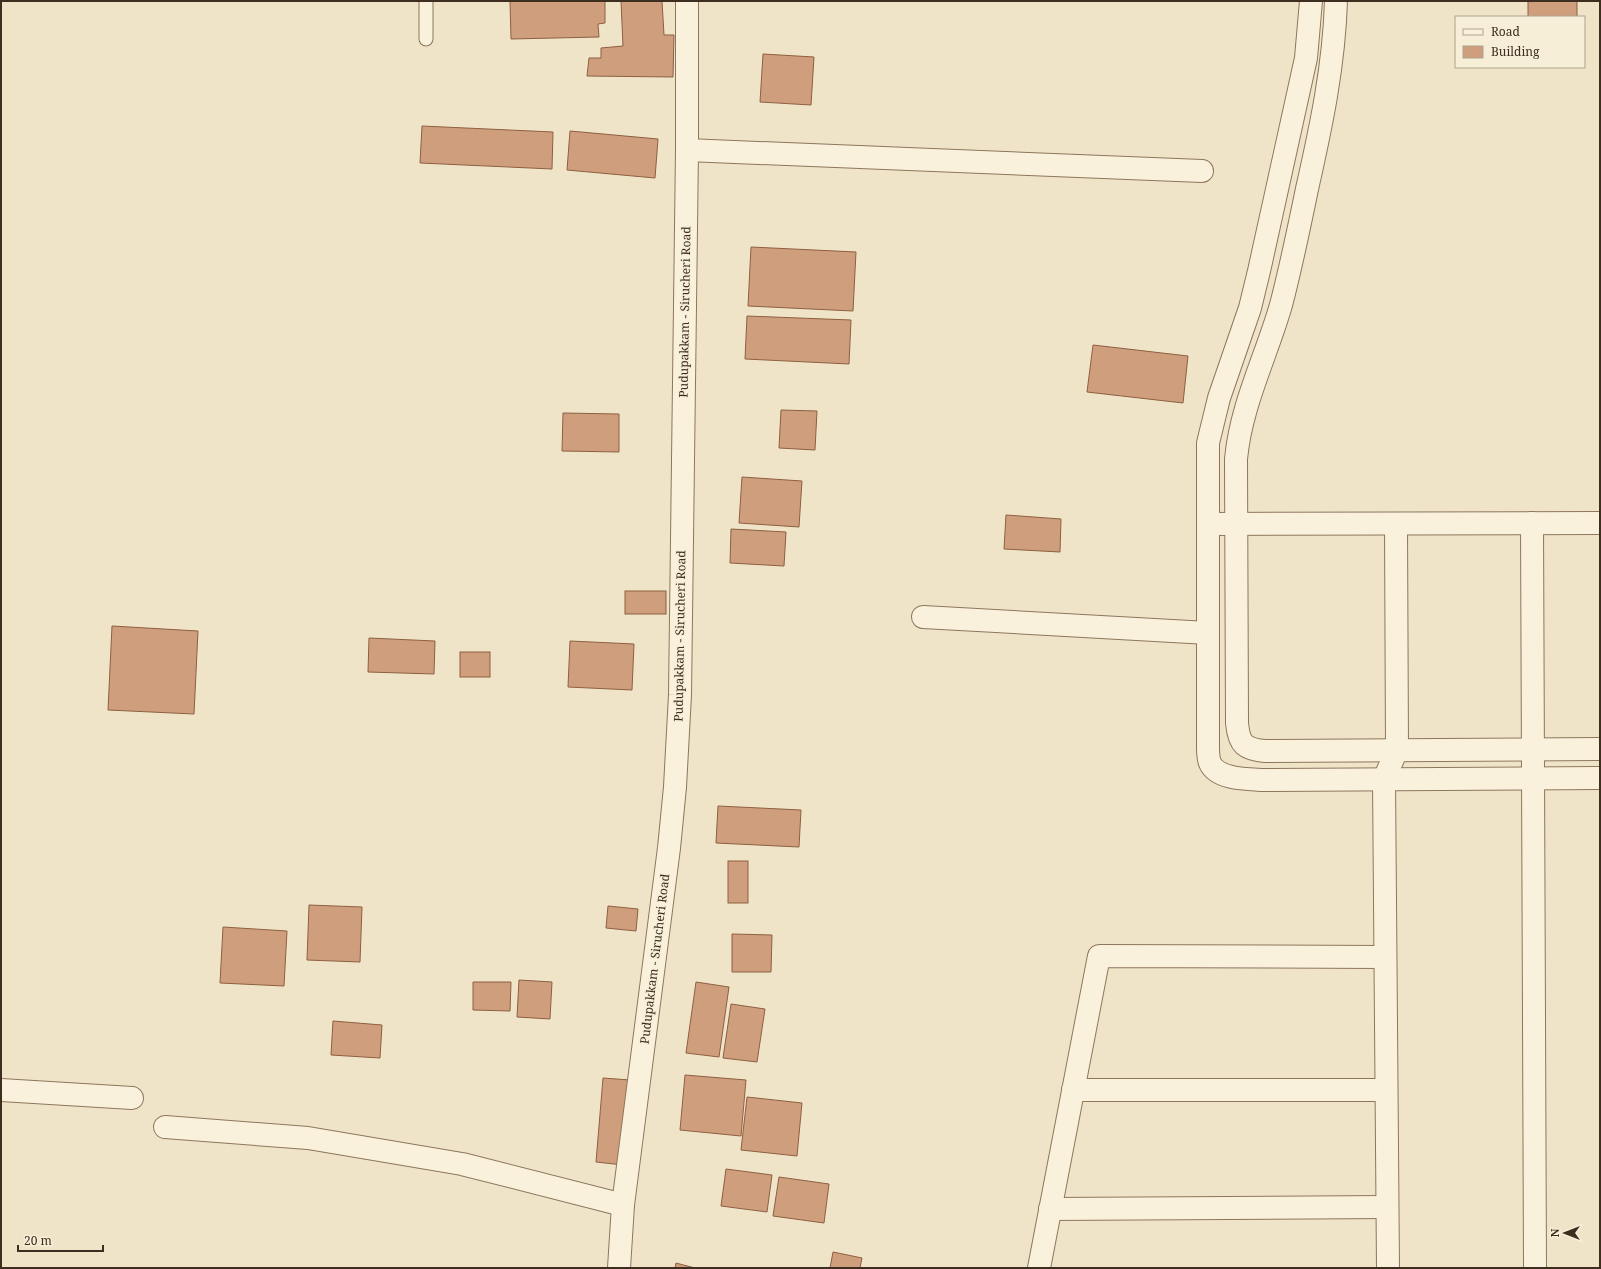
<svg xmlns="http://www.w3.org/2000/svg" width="1601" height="1269" font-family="'Noto Serif',serif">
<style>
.building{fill:#cf9f7d;stroke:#8d5f41}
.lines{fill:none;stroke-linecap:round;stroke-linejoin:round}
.service-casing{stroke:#8d765c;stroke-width:15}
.minor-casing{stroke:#8d765c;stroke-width:24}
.tertiary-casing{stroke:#8d765c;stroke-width:24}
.service{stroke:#faf1dc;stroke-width:13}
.minor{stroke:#faf1dc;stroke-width:22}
.tertiary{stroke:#faf1dc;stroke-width:22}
.labels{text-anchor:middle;stroke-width:3;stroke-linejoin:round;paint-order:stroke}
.street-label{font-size:12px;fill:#3d2e20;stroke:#f7eed8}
</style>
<rect width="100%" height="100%" fill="#f0e4c8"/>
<g class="building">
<path d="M510 1H605V23L598 24 599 37 511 39Z"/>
<path d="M621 1H662L664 35H674L673 77 587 76 589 58H601V48L623 46Z"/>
<rect x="1528" y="1" width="49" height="16"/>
<path d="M763 54 814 57 811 105 760 102Z"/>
<path d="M422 126 553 132 552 169 420 163Z"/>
<path d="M570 131 658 139 655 178 567 170Z"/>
<path d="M751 247 856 252 853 311 748 306Z"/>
<path d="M747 316 851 320 849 364 745 359Z"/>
<path d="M1093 345 1188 356 1183 403 1087 392Z"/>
<path d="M781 410 817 411 815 450 779 448Z"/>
<path d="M563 413 619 414V452L562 451Z"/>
<path d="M742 477 802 481 799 527 739 523Z"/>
<path d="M1006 515 1061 519 1060 552 1004 549Z"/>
<path d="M731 529 786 532 784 566 730 563Z"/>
<rect x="625" y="591" width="41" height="23"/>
<path d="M112 626 198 631 194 714 108 710Z"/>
<path d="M369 638 435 641 434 674 368 672Z"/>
<path d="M570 641 634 644 632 690 568 687Z"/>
<rect x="460" y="652" width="30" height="25"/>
<path d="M718 806 801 810 799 847 716 843Z"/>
<rect x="728" y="861" width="20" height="42"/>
<path d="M309 905 362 907 360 962 307 960Z"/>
<path d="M608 906 638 909 636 931 606 928Z"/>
<path d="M223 927 287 931 284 986 220 983Z"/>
<path d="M732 934 772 935 771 972H732Z"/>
<path d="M519 980 552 982 550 1019 517 1017Z"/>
<path d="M473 982H511L510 1011 473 1010Z"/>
<path d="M696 982 729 987 719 1057 686 1053Z"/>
<path d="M731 1004 765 1009 757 1062 723 1058Z"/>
<path d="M333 1021 382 1025 380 1058 331 1055Z"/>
<path d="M685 1075 746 1080 741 1136 680 1130Z"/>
<path d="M603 1078 630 1080 623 1165 596 1162Z"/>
<path d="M747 1097 802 1103 797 1156 741 1150Z"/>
<path d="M726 1169 772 1175 767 1212 721 1206Z"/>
<path d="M779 1177 829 1184 824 1223 773 1216Z"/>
<path d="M833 1252 862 1258 860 1268H830Z"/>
<path d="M676 1263 695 1268H675Z"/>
</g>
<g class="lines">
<defs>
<path id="service" d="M426 1V39"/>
<g id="minor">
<path d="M687 150 1202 171"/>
<path d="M1532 523 1535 1268"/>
<path d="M1208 524 1600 523"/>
<path d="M923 617 1208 633"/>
<path d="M1 1090 132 1098"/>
<path d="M1073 1090H1386"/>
<path d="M165 1127 308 1138 462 1164 623 1205"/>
<path d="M1050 1209 1387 1207"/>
<path d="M1039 1268 1099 956 1385 957"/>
<path d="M1388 1268 1384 779 1397 750 1396 524"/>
</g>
<g id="tertiary">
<path d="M1311 1 1306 58 1259 271 1250 308 1219 398 1208 443V747C1208 752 1208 758 1210 763 1218 780 1248 779 1264 780L1600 778"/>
<path d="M1336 1C1334 66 1321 127 1307 189 1299 228 1291 267 1281 305 1266 357 1241 405 1236 459L1237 723C1239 745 1245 749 1265 751L1600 749"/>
<path d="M619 1268 623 1205 669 848 675 787 680 695 687 150V1"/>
</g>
</defs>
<use href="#service" class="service-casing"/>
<use href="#minor" class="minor-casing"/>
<use href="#tertiary" class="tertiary-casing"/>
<use href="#service" class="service"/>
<use href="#minor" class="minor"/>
<use href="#tertiary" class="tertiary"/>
</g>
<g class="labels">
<g class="street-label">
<text transform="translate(685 312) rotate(-89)" y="4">Pudupakkam - Sirucheri Road</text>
<text transform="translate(680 636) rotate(-89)" y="4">Pudupakkam - Sirucheri Road</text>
<text transform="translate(655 959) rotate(-83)" y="4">Pudupakkam - Sirucheri Road</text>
</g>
</g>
<rect width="1601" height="1269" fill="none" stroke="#3d2e20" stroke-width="4"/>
<rect x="1455" y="16" width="130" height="52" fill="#f7eed8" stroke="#ada18e"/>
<rect x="1463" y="29" width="20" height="6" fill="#faf1dc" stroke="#ada18e"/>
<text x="1491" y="36" font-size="12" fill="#3d2e20">Road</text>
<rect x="1463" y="46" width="20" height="12" fill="#cf9f7d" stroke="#ada18e"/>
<text x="1491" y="56" font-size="12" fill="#3d2e20">Building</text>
<g transform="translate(1565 1233) rotate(270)" stroke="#f7eed8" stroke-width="3" paint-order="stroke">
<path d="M0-3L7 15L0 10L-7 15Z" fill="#3d2e20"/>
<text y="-6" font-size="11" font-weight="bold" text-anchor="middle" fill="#3d2e20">N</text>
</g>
<path d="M18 1245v6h85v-6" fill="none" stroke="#3d2e20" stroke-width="2"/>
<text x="24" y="1245" font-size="12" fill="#3d2e20" stroke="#f7eed8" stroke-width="3" paint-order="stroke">20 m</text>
</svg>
